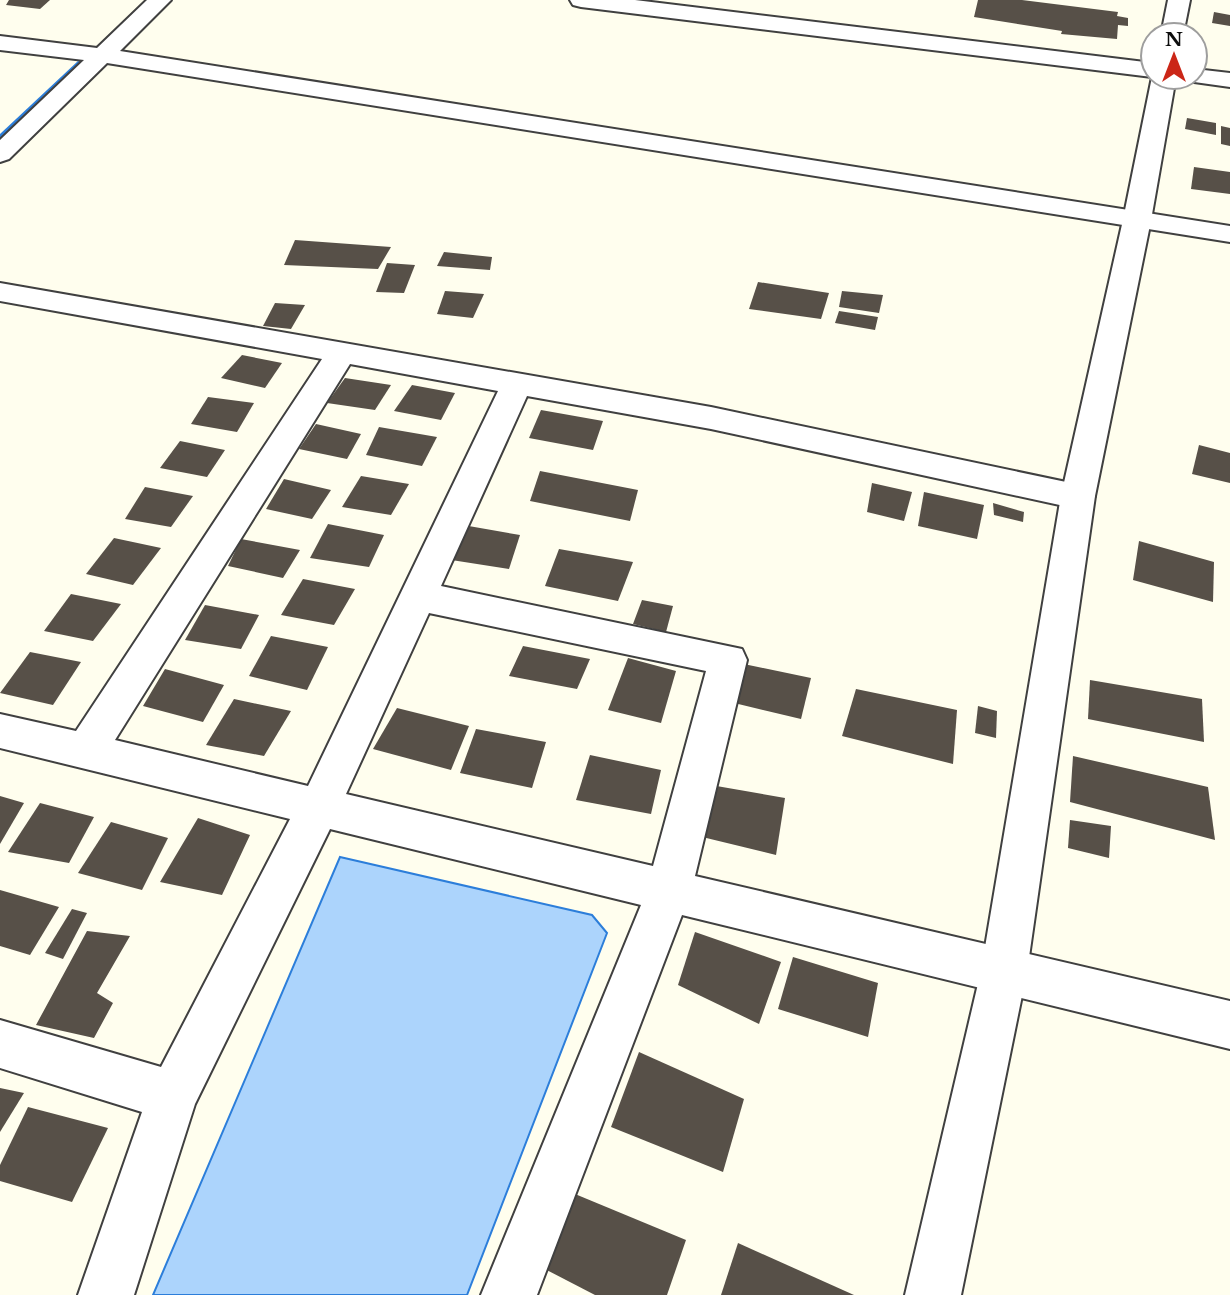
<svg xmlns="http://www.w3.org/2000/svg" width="1230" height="1295" font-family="'Libre Baskerville',serif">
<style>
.water{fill:#acd4fc;stroke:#2c7eda;stroke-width:2}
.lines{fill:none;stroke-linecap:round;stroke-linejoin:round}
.stream{fill:#2c7eda;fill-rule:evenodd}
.building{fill:#575048}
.minor-casing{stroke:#404040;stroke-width:4}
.tertiary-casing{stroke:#404040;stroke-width:4}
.minor{fill:#fff;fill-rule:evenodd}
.tertiary{fill:#fff;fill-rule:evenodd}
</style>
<rect width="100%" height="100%" fill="#fffeee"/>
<path class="water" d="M340 857 592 915 607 933 467 1295H153Z"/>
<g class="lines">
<path class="stream" d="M78 61 85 63 0 140V134Z"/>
</g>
<g class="building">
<path d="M9 0H50L40 9 6 5Z"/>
<path d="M978 0H1022L1118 12 1117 16 1128 18V26L1118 25 1117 39 1061 34 1062 31 974 17Z"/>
<path d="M1214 12 1230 15V26L1212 23Z"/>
<path d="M1187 118 1216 123V135L1185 129Z"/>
<path d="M1221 126 1230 128V146L1221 144Z"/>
<path d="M1194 167 1230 172V194L1191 189Z"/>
<path d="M295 240 391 247 378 269 284 265Z"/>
<path d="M444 252 492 257 490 270 437 266Z"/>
<path d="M387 263 415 265 404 293 376 292Z"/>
<path d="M758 282 829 293 821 319 749 309Z"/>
<path d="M445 291 484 294 473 318 437 314Z"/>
<path d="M842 291 883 295 879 313 839 307Z"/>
<path d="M275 303 305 305 291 329 263 326Z"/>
<path d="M839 311 878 317 875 330 835 323Z"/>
<path d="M242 355 282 363 265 388 221 378Z"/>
<path d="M345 378 391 385 375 410 327 403Z"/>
<path d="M412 385 455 393 441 420 394 411Z"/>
<path d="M208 397 254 403 237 432 191 424Z"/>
<path d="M541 410 603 421 593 450 529 438Z"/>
<path d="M316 424 361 434 347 459 299 449Z"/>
<path d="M379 427 437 437 422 466 366 455Z"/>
<path d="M180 441 225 450 207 477 160 468Z"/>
<path d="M1199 445 1230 453V483L1192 474Z"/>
<path d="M540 471 638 490 630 521 530 501Z"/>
<path d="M361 476 409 484 391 515 342 507Z"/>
<path d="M284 479 331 490 312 519 266 509Z"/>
<path d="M872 483 912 492 904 521 867 512Z"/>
<path d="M145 487 193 496 171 527 125 519Z"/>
<path d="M924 492 984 505 977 539 918 526Z"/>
<path d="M993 503 1024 512 1023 522 994 515Z"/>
<path d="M328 524 384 535 369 567 310 558Z"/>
<path d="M463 525 520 535 509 569 445 559Z"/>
<path d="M114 538 161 548 133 585 86 574Z"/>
<path d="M241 539 300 550 283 578 228 566Z"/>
<path d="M1139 541 1214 562 1213 602 1133 580Z"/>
<path d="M559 549 633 562 618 601 545 586Z"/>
<path d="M303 579 355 589 334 625 281 615Z"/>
<path d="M71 594 121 604 93 641 44 631Z"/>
<path d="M642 600 673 606 666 632 633 624Z"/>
<path d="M205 605 259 615 241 649 185 640Z"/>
<path d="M271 636 328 647 307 690 249 676Z"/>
<path d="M523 646 590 659 577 689 509 676Z"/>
<path d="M30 652 81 662 53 705 0 693Z"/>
<path d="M628 658 676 671 661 723 608 710Z"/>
<path d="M739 663 811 678 801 719 730 702Z"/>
<path d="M165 669 224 685 203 722 143 706Z"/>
<path d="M1090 680 1202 699 1204 742 1088 719Z"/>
<path d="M856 689 957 710 953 764 842 736Z"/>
<path d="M234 699 291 711 264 756 206 745Z"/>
<path d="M978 706 997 711 996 738 975 733Z"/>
<path d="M397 708 469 726 451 770 373 749Z"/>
<path d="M476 729 546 742 532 788 460 773Z"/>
<path d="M590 755 661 770 651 814 576 800Z"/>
<path d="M1073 756 1208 787 1215 840 1070 802Z"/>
<path d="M705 784 785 798 776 855 694 835Z"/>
<path d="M0 796 24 803 0 844Z"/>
<path d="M40 803 94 817 69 863 8 852Z"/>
<path d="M198 818 250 835 222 895 160 882Z"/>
<path d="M1070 820 1111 826 1109 858 1068 848Z"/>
<path d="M111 822 168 838 142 890 78 873Z"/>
<path d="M0 890 59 907 30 955 0 946Z"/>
<path d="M72 909 87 913 63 959 45 953Z"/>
<path d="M87 931 130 936 97 993 113 1003 94 1038 36 1025Z"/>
<path d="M695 932 781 962 759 1024 678 985Z"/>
<path d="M793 957 878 983 868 1037 778 1009Z"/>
<path d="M639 1052 744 1099 723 1172 611 1127Z"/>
<path d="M0 1088 24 1093 0 1132Z"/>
<path d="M28 1107 108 1128 72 1202 0 1181V1165Z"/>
<path d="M575 1194 686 1240 667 1295H595L539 1266Z"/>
<path d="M738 1243 854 1295H721Z"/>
</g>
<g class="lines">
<defs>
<g id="minor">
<path d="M147 0H171L120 51 1230 226V242L107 63 9 159 0 162V140L84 60 0 50V36L97 48Z"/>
<path d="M0 283 711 407 1090 487 1095 496 1090 505 1078 509 711 429 527 396 441 586 742 649 747 660 695 876 1230 1001V1049L682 915 537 1295H481L641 905 330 829 195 1104 134 1295H78L142 1112 0 1068V1020L161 1067 290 819 0 748V714L76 731 322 359 0 301ZM350 364 498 391 308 786 115 740ZM429 613 706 671 653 866 346 794Z"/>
</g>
<g id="tertiary">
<path d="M570 0H635L1153 63V77H1176L1151 220 1095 496 1027 971 961 1295H905L981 971 1061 496 1123 220 1152 77 581 7 573 5Z"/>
<path d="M1168 0H1190L1183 35H1161Z"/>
<path d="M1195 69 1230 73V87L1187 81 1184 77H1195Z"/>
</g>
</defs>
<use href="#minor" class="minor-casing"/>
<use href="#tertiary" class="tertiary-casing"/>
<use href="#minor" class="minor"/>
<use href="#tertiary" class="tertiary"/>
</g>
<g transform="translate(1174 56)"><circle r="33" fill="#ffffff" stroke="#9e9e9e" stroke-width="2"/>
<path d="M0-5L12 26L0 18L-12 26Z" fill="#cb2617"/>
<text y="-10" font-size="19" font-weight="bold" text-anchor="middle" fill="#0d0d0d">N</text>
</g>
</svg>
